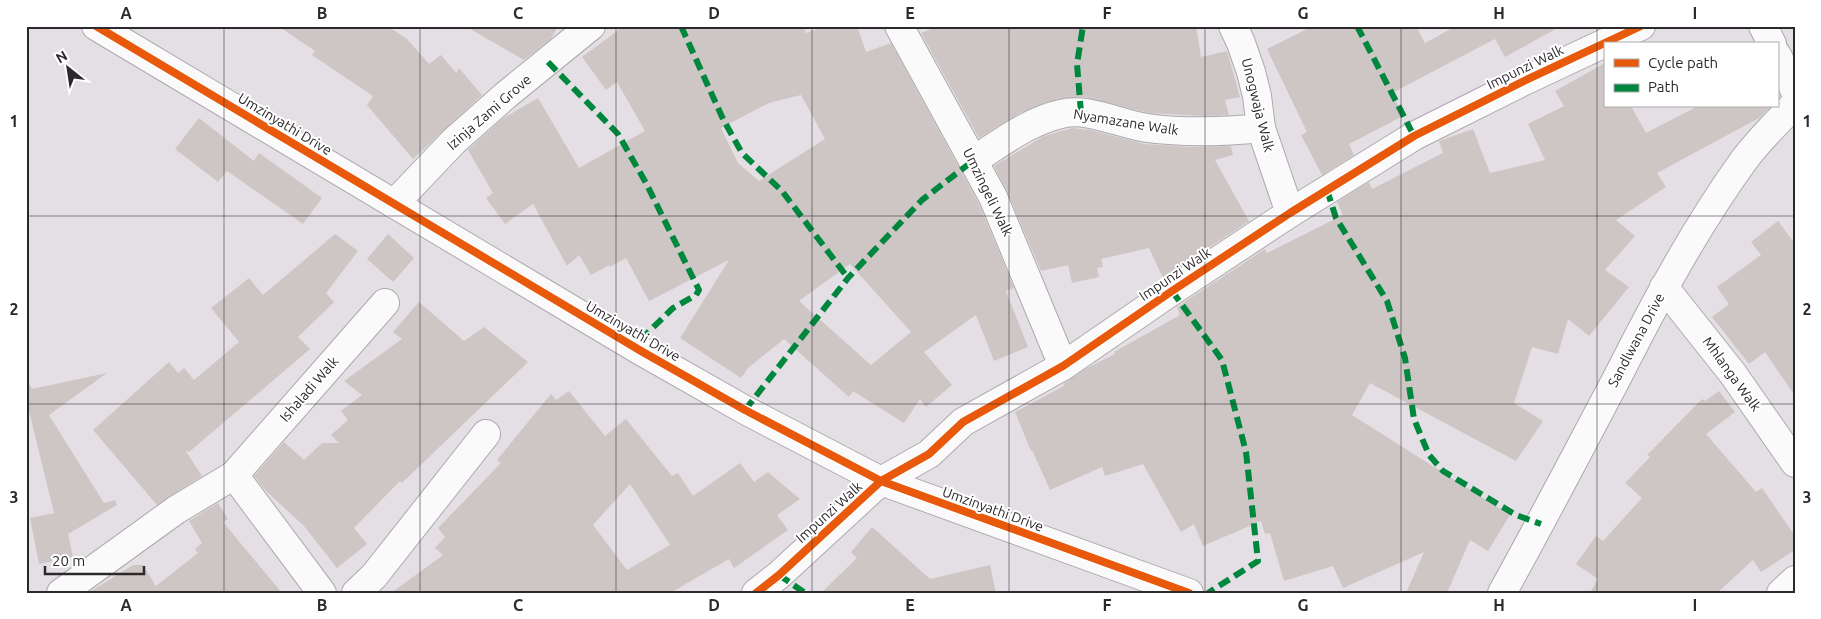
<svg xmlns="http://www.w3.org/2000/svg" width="1821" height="619" font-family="Ubuntu,sans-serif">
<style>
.building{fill:#cec6c5;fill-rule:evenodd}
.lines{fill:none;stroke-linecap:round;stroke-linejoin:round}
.minor-casing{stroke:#aca9ac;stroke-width:30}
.minor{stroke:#fbfafb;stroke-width:28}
.quiet{stroke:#00873e;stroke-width:6;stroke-dasharray:12 6;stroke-linecap:butt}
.cycleway-casing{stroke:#fff;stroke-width:11}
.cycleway{stroke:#e8590c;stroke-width:8}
.grid{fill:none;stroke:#2c292c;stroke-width:1;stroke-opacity:0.55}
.labels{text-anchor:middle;stroke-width:4;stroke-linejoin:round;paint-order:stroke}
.street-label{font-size:14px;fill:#2c292c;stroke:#fff}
.neatline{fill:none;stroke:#2c292c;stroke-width:2}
.grid-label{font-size:16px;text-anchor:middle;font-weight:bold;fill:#2c292c}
</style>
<rect width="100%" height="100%" fill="#e4dfe4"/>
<g class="building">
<path d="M278 26H387L406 38 429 64 441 55 456 73 459 68 482 95 413 159 367 105 373 96 312 55 315 51Z"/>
<path d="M465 26H558L551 39 524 60Z"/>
<path d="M624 26H803L806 33 826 26H857L866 52 891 43 979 204 1014 288 1006 291 1028 347 994 361 976 315 924 352 952 385 926 407 920 399 904 423 853 391 849 397 784 339 748 368 741 378 680 338 729 260 649 301 626 258 610 267 609 265 591 275 579 255 567 266 533 204 505 224 486 198 493 193 468 150 502 119 538 98 579 168 645 131 617 82 606 90 582 57ZM801 95 825 139 759 181 738 163 721 128 769 103ZM850 264 911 332 871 365 799 301Z"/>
<path d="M939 26H1196L1201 57 1227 51 1240 97 1225 100 1229 115 1204 116 1149 113 1084 97 1059 99 1044 103 1020 113 979 138 921 33Z"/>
<path d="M1313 26H1416L1425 43 1456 26H1561L1505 57 1495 39 1392 93 1403 116 1349 144 1354 155 1322 175 1301 135 1307 132 1267 49Z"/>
<path d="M1605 63V106H1631L1646 133 1698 106H1771L1759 118 1657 173 1666 187 1616 220 1635 236 1605 270 1629 287 1589 336 1568 319 1558 354 1532 347 1514 403 1543 421 1516 461 1370 383 1352 415 1510 515 1488 551 1470 540 1447 593H1406L1424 552 1343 588 1333 566 1284 581 1270 533 1265 534 1261 521 1203 546 1194 524 1181 532 1143 464 1105 476 1102 467 1050 490 1032 450 1031 451 1015 412 1064 386 1063 384 1087 368 1115 354 1114 352 1180 315 1177 307 1265 249 1267 253 1343 215 1337 202 1369 182 1372 189 1443 153 1439 141 1473 129 1490 173 1545 160 1528 124 1564 106 1555 91Z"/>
<path d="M199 118 254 161 259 153 322 198 303 224 227 171 218 182 175 149Z"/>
<path d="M1072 128 1090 130 1145 144 1189 147 1231 146 1233 155 1215 160 1249 221 1163 278 1149 248 1101 259 1103 267 1097 268 1099 277 1072 283 1068 265 1041 271 1007 191 994 166 1044 136Z"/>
<path d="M1778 221 1795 244V396L1765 352 1749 364 1712 317 1729 304 1717 287 1761 255 1751 242Z"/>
<path d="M335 234 358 251 326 293 334 302 298 337 310 349 189 452 185 450 202 476 157 505 93 430 169 362 178 373 184 368 194 380 239 342 211 308 249 278 263 295Z"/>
<path d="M388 234 414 258 393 282 367 259Z"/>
<path d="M419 302 464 341 484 327 528 362 402 483 400 481 354 528 367 544 337 568 304 526 267 492 254 476 284 442 304 460 322 443H339L331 435 348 420 341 411 362 395 344 381 402 339 393 332Z"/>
<path d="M107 373 49 415 104 503 115 500 117 505 68 534 73 557 39 564 30 518 54 513 26 399V379L32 389Z"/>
<path d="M569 391 605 436 626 419 672 476 678 473 693 496 740 463 754 482 768 472 800 499 777 515 788 530 734 568 729 559 670 593H391L443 555 435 548 445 537 438 528 501 463 497 460 551 394 556 400ZM630 484 670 545 627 570 593 525Z"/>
<path d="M1719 391 1735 412 1706 434 1756 492 1762 488 1795 536V550L1761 572 1753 560 1717 593H1590L1598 579 1576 564 1596 536 1603 541 1642 498 1625 483 1650 457 1647 455 1702 399 1705 401Z"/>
<path d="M218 503 228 519 223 522 282 593H88L133 565H143L156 586 198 553 195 549 202 543 189 521Z"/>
<path d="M872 527 930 579 990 565 996 593H821L857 558 851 552Z"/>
</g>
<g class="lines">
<defs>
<g id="minor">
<path d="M96 26 641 351 745 410 881 481 1189 593"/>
<path d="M899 26 993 197 1063 366"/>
<path d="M1233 26 1241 43 1251 72 1257 96 1261 128 1290 213"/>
<path d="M1763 26 1772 44"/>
<path d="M1777 55 1795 91"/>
<path d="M974 160C1001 143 1029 121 1061 114 1087 107 1120 124 1147 128 1185 133 1223 132 1261 128"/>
<path d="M394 204 454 141 506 95 591 26"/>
<path d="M1664 287 1733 374 1795 463"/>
<path d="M234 475 322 593"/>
<path d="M61 593 176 510 234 475 385 303"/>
<path d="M356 593 374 576 486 434"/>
<path d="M756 593 779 575 881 481 929 454 963 422 1063 366 1172 291 1290 213 1414 136 1524 81 1641 26"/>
<path d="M1502 593C1542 521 1580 448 1618 376 1656 301 1695 228 1744 160 1759 140 1777 122 1795 104"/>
<path d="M1781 593 1795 580"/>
</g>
</defs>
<use href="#minor" class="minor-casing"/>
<use href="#minor" class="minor"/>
<g class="quiet">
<path d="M681 26 723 119 742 153 782 191 848 278"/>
<path d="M1357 26 1414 136"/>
<path d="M548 62 618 134 646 183 699 290 696 295 673 308 634 346"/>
<path d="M1081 113 1077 64 1083 26"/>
<path d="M1327 190 1336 218 1387 301 1405 358 1414 419 1429 455 1443 471 1516 515 1541 524"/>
<path d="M1172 291 1222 360 1246 452 1258 561 1208 593"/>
<path d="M745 410 848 278 922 200 974 160"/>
<path d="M779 575 805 593"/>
</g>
<defs>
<g id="cycleway">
<path d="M96 26 641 351 745 410 881 481 1189 593"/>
<path d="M756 593 779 575 881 481 929 454 963 422 1063 366 1172 291 1290 213 1414 136 1524 81 1641 26"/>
</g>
</defs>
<use href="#cycleway" class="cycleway-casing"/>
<use href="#cycleway" class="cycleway"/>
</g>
<path class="grid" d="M224 26V593M420 26V593M616 26V593M812 26V593M1009 26V593M1205 26V593M1401 26V593M1597 26V593M26 216H1795M26 404H1795"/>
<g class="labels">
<g class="street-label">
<text transform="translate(1525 67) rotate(-26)" y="5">Impunzi Walk</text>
<text transform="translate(1258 105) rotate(76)" y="5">Unogwaja Walk</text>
<text transform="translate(489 112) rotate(-41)" y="5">Izinja Zami Grove</text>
<text transform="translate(1126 122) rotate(9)" y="5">Nyamazane Walk</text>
<text transform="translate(285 124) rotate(31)" y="5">Umzinyathi Drive</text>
<text transform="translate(988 192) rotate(64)" y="5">Umzingeli Walk</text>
<text transform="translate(1175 274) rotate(-34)" y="5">Impunzi Walk</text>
<text transform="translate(633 331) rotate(30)" y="5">Umzinyathi Drive</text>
<text transform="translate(1636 340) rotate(-62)" y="5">Sandlwana Drive</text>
<text transform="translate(1732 374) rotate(54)" y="5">Mhlanga Walk</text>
<text transform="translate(309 389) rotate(-49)" y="5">Ishaladi Walk</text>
<text transform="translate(993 509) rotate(20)" y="5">Umzinyathi Drive</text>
<text transform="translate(829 512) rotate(-42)" y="5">Impunzi Walk</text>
</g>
</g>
<rect width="1821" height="619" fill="none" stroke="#ffffff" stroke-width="55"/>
<rect x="1604" y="42" width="175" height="65" fill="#ffffff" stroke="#aba9ab"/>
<rect x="1614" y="59" width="25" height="8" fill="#e8590c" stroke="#aba9ab"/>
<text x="1648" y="68" font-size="15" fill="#2c292c">Cycle path</text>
<rect x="1614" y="84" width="25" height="8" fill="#00873e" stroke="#aba9ab"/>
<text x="1648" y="92" font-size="15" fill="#2c292c">Path</text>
<g transform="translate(68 68) rotate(330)" stroke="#ffffff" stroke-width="4" paint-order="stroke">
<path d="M0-4L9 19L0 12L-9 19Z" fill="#2c292c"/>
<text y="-8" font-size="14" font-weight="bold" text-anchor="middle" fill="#2c292c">N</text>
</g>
<path d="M45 566v8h99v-8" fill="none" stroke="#2c292c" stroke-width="2.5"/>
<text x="52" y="566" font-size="15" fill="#2c292c" stroke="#ffffff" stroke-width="4" paint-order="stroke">20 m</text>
<rect x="28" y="28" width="1766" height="564" class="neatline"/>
<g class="grid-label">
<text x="126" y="19">A</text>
<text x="322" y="19">B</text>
<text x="518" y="19">C</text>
<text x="714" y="19">D</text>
<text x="910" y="19">E</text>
<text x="1107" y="19">F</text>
<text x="1303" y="19">G</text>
<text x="1499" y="19">H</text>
<text x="1695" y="19">I</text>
<text x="14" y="127">1</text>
<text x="1807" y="127">1</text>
<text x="14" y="315">2</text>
<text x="1807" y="315">2</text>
<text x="14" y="503">3</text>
<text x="1807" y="503">3</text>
<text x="126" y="611">A</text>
<text x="322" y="611">B</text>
<text x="518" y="611">C</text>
<text x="714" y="611">D</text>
<text x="910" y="611">E</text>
<text x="1107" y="611">F</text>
<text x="1303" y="611">G</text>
<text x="1499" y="611">H</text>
<text x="1695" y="611">I</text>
</g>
</svg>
